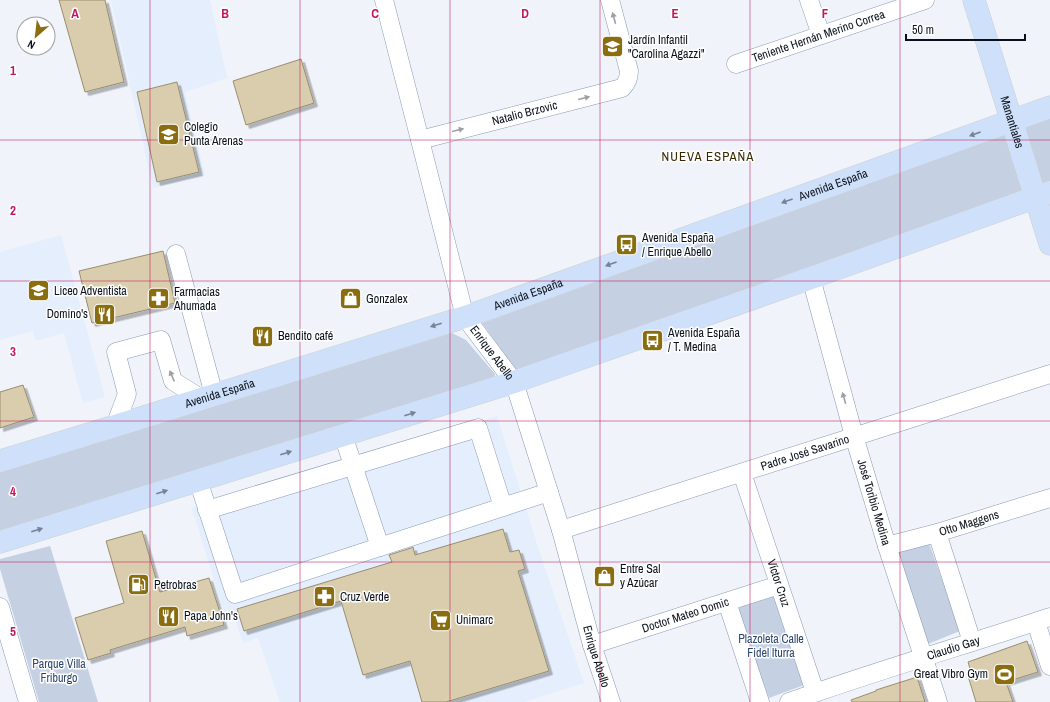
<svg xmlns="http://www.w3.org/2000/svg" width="1050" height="702" font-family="'Archivo Narrow',sans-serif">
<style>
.built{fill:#e4eefc}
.green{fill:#c5d1e3}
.building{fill:#dacdad;stroke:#998d6f;filter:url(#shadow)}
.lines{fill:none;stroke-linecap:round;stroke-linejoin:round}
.minor-casing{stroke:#879ab5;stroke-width:19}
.major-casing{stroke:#cecfd1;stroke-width:23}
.minor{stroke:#fff;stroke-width:18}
.major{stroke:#cfe0fa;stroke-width:22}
.oneway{fill:#9d9fa3}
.oneway2{fill:#768295}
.grid{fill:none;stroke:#c2185b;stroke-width:1;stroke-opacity:0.55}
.labels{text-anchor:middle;stroke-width:3;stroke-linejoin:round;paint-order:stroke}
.street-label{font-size:12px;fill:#091019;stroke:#fff}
.poi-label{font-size:12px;fill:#091019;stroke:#fff;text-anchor:start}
.park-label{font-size:12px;fill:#2c466d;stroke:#fff}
.neighbourhood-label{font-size:13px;letter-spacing:1px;fill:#362800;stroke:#fff}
.grid-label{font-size:13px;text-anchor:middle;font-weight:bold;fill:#c2185b;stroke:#fff;stroke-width:3;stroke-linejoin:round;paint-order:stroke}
</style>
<defs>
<filter id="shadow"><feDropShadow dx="3.5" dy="3.5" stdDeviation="0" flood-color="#0004"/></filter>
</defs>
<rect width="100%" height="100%" fill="#f0f4fa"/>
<g class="built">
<path d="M111 0H210L227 78 185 92 205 176 180 181 153 188Z"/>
<path d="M61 235 105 397 83 403 64 333 36 341 33 331 0 340V252Z"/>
<path d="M497 416 537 544 584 683 524 702H280L258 638 243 643 235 619 227 622 192 508Z"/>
</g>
<g class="green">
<path d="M1050 118V181L1043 184 518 373 482 323Z"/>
<path d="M452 333 466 340 495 374 493 382 0 532V471Z"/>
<path d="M929 543 960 631 928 644 897 551Z"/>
<path d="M50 546 51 549 98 702H39L0 569V559Z"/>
<path d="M774 595 807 684 769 698 736 608Z"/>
</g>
<g class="building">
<path d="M59 0H105L124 82 85 92Z"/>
<path d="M301 59 314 103 246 125 233 81Z"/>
<path d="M177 82 199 172 157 182 137 92Z"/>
<path d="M163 251 175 303 92 323 79 271Z"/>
<path d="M23 385 34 417 0 428V392Z"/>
<path d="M503 529 510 552 519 550 525 569 518 571 549 671 446 702H422L410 661 363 675 341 601 244 631 237 609 392 562 389 555 411 548 413 547 415 555Z"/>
<path d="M142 531 160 592 209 578 224 625 187 636 185 627 110 650 111 653 88 660 75 618 124 603 106 541Z"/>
<path d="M1027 641 1038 672 1006 682 1013 702H976L968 676 972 675 968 662Z"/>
<path d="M917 677 925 702H852L851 700 876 691V690Z"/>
</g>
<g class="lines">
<defs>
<g id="minor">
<path id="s1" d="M384 0 420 140 465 317 514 382 561 530 592 645 611 702"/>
<path d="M809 0 821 35"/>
<path id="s2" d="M736 64 925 0"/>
<path id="s3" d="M420 140 622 88C627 83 629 78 629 71L610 0"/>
<path d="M176 254 214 395"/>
<path id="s4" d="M811 278 854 436 887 546 938 702"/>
<path d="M115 426 127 394 116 352 161 340 173 381 202 399"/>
<path d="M343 435 380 547"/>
<path id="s5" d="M742 473 815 692"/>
<path d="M198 480 235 594 549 492"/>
<path d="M207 510 478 428 503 507"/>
<path id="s6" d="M561 530C724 479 887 426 1050 374"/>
<path d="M937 533 972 642"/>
<path id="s7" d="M887 546 937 533 1050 498"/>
<path d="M727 602 760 702"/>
<path d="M0 607 28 702"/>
<path d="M1036 622 1050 666"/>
<path id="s8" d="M592 645 779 585"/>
<path id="s9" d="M789 702C875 671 963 646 1050 617"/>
</g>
<g id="major">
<path id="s10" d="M974 0 1050 244"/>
<path id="s11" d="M0 461 115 426 465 317 1050 107"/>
<path d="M0 542 177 487 514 382 811 278 1050 192"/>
</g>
</defs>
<use href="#minor" class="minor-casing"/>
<use href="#major" class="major-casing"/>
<use href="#minor" class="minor"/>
<use href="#major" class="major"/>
</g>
<defs><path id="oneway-solid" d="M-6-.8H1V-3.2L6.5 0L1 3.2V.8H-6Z"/></defs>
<g class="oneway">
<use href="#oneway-solid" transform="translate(614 18) rotate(-105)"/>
<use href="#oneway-solid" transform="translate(584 98) rotate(-14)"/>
<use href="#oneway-solid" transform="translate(458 130) rotate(-14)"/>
<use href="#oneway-solid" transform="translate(172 376) rotate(-113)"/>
<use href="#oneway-solid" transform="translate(844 398) rotate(-106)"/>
</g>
<g class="oneway2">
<use href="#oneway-solid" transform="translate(975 134) rotate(160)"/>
<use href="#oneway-solid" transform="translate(787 201) rotate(160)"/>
<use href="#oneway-solid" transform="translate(611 264) rotate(160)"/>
<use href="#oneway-solid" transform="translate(436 325) rotate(163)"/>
<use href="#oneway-solid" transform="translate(410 414) rotate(-17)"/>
<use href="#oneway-solid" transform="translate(286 453) rotate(-17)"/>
<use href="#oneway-solid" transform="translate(162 492) rotate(-17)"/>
<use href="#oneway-solid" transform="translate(37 530) rotate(-18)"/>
</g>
<path class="grid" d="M150 0V702M300 0V702M450 0V702M600 0V702M750 0V702M900 0V702M0 140H1050M0 281H1050M0 421H1050M0 562H1050"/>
<defs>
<symbol id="school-square" viewBox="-11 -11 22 22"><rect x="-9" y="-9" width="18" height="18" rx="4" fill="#8a6d0e" stroke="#fff"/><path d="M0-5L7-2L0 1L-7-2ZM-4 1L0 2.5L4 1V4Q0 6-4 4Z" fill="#fff"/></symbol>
<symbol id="bus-square" viewBox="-11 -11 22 22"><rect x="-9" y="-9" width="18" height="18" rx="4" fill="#8a6d0e" stroke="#fff"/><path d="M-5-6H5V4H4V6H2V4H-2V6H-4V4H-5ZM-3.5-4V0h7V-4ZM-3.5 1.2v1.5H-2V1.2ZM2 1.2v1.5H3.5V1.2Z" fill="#fff"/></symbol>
<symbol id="pharmacy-square" viewBox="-11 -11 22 22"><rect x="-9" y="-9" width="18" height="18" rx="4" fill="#8a6d0e" stroke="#fff"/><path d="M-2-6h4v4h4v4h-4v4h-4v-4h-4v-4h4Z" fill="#fff"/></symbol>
<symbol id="shop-square" viewBox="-11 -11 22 22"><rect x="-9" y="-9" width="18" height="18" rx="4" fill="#8a6d0e" stroke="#fff"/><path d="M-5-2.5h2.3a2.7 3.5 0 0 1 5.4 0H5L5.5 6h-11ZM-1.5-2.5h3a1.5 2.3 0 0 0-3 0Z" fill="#fff"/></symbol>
<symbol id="restaurant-square" viewBox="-11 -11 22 22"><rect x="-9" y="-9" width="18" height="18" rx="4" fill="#8a6d0e" stroke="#fff"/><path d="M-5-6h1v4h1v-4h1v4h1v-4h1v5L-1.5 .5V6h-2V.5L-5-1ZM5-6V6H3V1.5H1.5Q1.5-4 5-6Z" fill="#fff"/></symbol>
<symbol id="fuel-square" viewBox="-11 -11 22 22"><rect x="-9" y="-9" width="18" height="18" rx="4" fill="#8a6d0e" stroke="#fff"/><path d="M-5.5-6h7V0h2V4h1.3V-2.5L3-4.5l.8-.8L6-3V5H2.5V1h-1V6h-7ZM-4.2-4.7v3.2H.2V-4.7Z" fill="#fff"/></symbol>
<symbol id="supermarket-square" viewBox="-11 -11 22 22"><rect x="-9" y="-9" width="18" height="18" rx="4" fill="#8a6d0e" stroke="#fff"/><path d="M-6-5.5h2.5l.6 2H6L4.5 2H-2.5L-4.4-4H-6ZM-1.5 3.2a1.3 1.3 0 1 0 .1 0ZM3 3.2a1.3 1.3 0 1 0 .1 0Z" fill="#fff"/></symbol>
<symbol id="stadium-square" viewBox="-11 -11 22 22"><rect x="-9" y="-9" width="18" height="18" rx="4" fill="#8a6d0e" stroke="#fff"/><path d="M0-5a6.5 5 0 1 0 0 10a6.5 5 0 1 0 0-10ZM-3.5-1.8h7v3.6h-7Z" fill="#fff"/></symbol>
</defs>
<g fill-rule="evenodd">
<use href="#school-square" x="600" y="34" width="25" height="25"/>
<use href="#school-square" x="156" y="122" width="25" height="25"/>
<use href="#bus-square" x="614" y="232" width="25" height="25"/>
<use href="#school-square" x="26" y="278" width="25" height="25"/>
<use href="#pharmacy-square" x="146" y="286" width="25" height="25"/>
<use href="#shop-square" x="338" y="286" width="25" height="25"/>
<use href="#restaurant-square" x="92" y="302" width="25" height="25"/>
<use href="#restaurant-square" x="250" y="324" width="25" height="25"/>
<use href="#bus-square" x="640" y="328" width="25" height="25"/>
<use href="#shop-square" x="592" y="564" width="25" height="25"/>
<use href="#fuel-square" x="126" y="572" width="25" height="25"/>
<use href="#pharmacy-square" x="312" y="584" width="25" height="25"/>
<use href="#restaurant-square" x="156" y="604" width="25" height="25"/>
<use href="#supermarket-square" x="428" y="608" width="25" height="25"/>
<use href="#stadium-square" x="992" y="662" width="25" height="25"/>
</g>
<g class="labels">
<g class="street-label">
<text dy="4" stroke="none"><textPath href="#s2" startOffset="87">Teniente Hernán Merino Correa</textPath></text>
<text dy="4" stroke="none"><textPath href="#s3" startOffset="108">Natalio Brzovic</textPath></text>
<text dy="4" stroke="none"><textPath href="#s10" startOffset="128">Manantiales</textPath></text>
<text dy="4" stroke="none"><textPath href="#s11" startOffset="878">Avenida España</textPath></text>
<text dy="4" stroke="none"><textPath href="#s11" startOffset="554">Avenida España</textPath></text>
<text dy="4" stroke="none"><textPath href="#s1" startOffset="372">Enrique Abello</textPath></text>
<text dy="4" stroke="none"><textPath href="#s11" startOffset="230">Avenida España</textPath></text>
<text dy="4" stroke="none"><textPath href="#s6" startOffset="256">Padre José Savarino</textPath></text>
<text dy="4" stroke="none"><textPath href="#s4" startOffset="233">José Toribio Medina</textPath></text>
<text dy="4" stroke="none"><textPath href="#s7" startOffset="85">Otto Maggens</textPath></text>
<text dy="4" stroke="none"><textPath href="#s5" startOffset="116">Víctor Cruz</textPath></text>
<text dy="4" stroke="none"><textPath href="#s8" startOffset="98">Doctor Mateo Domic</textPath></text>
<text dy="4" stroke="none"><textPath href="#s9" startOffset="173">Claudio Gay</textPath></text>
<text dy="4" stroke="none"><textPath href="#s1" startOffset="695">Enrique Abello</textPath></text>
</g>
<g class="poi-label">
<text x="628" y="44">Jardín Infantil<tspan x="628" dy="14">"Carolina Agazzi"</tspan></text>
<text x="184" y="131">Colegio<tspan x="184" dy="14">Punta Arenas</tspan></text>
<text x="642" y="242">Avenida España<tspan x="642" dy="14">/ Enrique Abello</tspan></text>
<text x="54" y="295">Liceo Adventista</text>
<text x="174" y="296">Farmacias<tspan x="174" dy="14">Ahumada</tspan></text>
<text x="366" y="303">Gonzalex</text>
<text x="88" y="318" text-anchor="end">Domino's</text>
<text x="668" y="337">Avenida España<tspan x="668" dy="14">/ T. Medina</tspan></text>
<text x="278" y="340">Bendito café</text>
<text x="620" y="573">Entre Sal<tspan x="620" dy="14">y Azúcar</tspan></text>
<text x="154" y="589">Petrobras</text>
<text x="340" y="601">Cruz Verde</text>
<text x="184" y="620">Papa John's</text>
<text x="456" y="624">Unimarc</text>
<text x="988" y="678" text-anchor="end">Great Vibro Gym</text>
</g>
<g class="park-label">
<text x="771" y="643">Plazoleta Calle<tspan x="771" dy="14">Fidel Iturra</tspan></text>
<text x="59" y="668">Parque Villa<tspan x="59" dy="14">Friburgo</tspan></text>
</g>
<g class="neighbourhood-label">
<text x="708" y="161">NUEVA ESPAÑA</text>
</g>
</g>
<g class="grid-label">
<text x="75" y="18">A</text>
<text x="225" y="18">B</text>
<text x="375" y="18">C</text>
<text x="525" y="18">D</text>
<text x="675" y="18">E</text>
<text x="825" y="18">F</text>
<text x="13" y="75">1</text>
<text x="13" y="215">2</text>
<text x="13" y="356">3</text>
<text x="13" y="496">4</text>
<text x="13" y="636">5</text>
</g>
<g transform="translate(36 36) rotate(208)"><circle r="19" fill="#ffffff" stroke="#9d9fa3"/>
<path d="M0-3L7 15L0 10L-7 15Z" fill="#8a6d0e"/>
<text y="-6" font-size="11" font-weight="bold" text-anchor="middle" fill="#091019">N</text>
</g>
<path d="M906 34v6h119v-6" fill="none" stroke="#091019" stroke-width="2"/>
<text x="912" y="34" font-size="12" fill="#091019" stroke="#ffffff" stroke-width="3" paint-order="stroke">50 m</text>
</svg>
